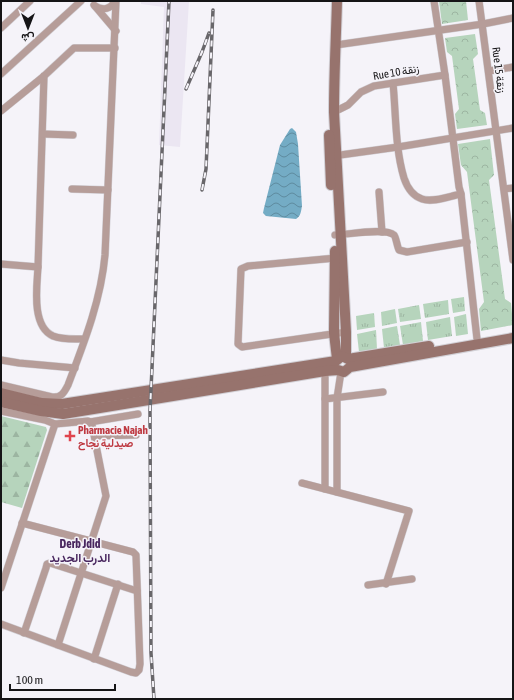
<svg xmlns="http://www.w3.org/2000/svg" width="514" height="700" font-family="'Asap Condensed',Vazirmatn,sans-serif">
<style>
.built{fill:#ebe6f2}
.grass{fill:url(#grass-tufts)}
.forest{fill:url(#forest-firs)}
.park{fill:url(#park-crowns)}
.water{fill:url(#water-waves)}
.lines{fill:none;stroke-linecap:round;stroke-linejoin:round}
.street-casing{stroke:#d1cfd5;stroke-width:8}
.secondary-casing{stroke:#d1cfd5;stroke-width:12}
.street{stroke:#b69d99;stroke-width:7}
.secondary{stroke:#97736d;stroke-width:10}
.rail-casing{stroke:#68666a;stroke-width:3.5}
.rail{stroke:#f5f3f9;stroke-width:2;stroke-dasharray:6;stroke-linecap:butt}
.health-dot{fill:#e0444e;stroke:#f5f3f9;stroke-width:1.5}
.labels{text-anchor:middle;stroke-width:3;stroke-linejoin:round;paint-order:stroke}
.street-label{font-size:11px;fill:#151416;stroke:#f5f3f9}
.health-label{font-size:11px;font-weight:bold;fill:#be3a42;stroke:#f5f3f9;text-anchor:start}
.neighbourhood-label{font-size:12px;font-weight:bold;fill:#49275f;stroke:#f5f3f9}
</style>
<defs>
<pattern id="grass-tufts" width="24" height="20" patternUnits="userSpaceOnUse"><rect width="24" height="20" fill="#b6d4bc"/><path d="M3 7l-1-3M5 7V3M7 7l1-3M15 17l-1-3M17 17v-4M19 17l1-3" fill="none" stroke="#9cb5a1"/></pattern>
<pattern id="forest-firs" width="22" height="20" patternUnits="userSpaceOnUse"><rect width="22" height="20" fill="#b6d4bc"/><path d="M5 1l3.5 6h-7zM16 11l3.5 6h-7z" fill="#9cb5a1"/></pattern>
<pattern id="park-crowns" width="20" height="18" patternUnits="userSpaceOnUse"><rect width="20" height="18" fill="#b6d4bc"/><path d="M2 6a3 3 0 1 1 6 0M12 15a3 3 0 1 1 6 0" fill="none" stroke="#9cb5a1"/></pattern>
<pattern id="water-waves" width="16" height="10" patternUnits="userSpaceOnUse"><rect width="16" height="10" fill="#74acc5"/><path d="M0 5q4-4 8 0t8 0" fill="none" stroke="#5e8b9f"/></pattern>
</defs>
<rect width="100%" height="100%" fill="#f5f3f9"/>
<path class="built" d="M141 1H189L180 147 159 145 164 7 141 4Z"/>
<g class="grass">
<path d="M464 297 465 311 453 313 451 299Z"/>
<path d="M448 300 449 314 425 318 423 304Z"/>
<path d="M419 305 421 319 400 322 398 309Z"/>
<path d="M395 309 397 323 382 326 381 312Z"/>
<path d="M374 313 375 327 357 330 356 316Z"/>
<path d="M466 314 468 334 456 336 454 317Z"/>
<path d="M450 317 452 336 428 340 426 322Z"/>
<path d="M421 322 423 341 403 345 400 326Z"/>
<path d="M397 326 400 345 384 348 382 329Z"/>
<path d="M376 330 377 349 359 352 357 334Z"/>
</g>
<path class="forest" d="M1 416 46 427 47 430 22 508 1 502Z"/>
<g class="park">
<path d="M439 1H466L468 20 442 24Z"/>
<path d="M475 34 478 54 473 59 480 110 485 113 487 125 457 129 455 114 459 109 452 56 447 52 445 38Z"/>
<path d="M490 139 494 175 489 180 505 299 511 303 513 325 481 331 479 309 484 302 467 172 461 165 458 144Z"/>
</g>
<path class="water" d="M292 128 296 132 298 144 302 206C301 211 301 216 296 219L266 216 263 213 264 208 280 145 290 129Z"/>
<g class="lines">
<defs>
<g id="street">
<path d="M434 1 445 75 459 187 461 194 477 339"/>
<path d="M479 1 513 260"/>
<path d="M94 5 116 31"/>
<path d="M95 6C103 11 111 9 115 1"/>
<path d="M1 28 30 1"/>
<path d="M336 45 483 24 513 18"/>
<path d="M489 71 513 67"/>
<path d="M1 74 81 1"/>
<path d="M44 76 38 267C37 286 31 326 53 336 63 340 74 339 84 339"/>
<path d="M393 83C396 114 395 148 404 178 407 187 413 196 422 199 433 203 450 196 461 194"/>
<path d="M1 111 44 76 74 48H115"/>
<path d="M334 112 348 105 361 92 374 86 445 75"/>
<path d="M43 134 73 135"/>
<path d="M333 156 398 147 513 128"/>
<path d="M72 189 108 190"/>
<path d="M504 189 513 188"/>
<path d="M379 192 382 232"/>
<path d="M335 235C347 235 385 227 394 235 396 237 397 246 399 250L407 252 467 242"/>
<path d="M336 258 248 266 241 269 238 344 242 347 346 332"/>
<path d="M1 264 38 267"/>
<path d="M1 360 19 363 75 368"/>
<path d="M325 371V489"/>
<path d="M1 385 52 397C61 398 64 393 68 385 84 343 101 300 105 255L116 1"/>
<path d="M325 399 383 392"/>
<path d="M1 411 45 420 55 424 88 421 90 422 92 425 106 496 58 645"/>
<path d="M90 422 138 414"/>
<path d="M95 436 136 435"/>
<path d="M302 483 409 511 386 584"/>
<path d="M337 492V398L341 372"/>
<path d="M368 585 412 579"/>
<path d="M1 588 55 424"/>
<path d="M1 624 131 672 136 673 139 670 140 664 136 555 133 552 22 523"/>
<path d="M24 633 46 568 47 564 50 563 137 591"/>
<path d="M94 659 118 584"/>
</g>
<g id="secondary">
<path d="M337 1C336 38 334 75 334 112L346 332V357"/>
<path d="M329 135 331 185"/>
<path d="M335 251 334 333 337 359"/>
<path d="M1 393 42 403 62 404 336 361 342 356 348 359 429 346"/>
<path d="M1 402 41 411 63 414 325 371 338 370 344 372 350 367 513 338"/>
</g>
</defs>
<use href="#street" class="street-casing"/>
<use href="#secondary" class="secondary-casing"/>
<use href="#street" class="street"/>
<use href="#secondary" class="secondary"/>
<defs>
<g id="rail">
<path d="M186 89 202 52 209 33"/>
<path d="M202 190 206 169 213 10"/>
<path d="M154 699 151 653 150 411 169 1"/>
</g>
</defs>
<use href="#rail" class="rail-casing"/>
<use href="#rail" class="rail"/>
</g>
<path class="health-dot" d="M68 430h4v4h4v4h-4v4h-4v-4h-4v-4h4z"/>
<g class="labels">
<g class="street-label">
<text transform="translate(499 70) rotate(83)" y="4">Rue 15 زنقة</text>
<text transform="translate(396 72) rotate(-10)" y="4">Rue 10 زنقة</text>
</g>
<g class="health-label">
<text x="78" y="434">Pharmacie Najah<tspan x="78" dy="13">صيدلية نجاح</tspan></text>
</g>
<g class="neighbourhood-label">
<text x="80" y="548">Derb Jdid<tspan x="80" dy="14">الدرب الجديد</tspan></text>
</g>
</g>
<rect width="514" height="700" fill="none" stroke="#151416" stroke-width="4"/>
<g transform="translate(28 28) rotate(180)" stroke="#f5f3f9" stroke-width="3" paint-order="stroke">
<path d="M0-3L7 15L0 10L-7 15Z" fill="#151416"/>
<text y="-6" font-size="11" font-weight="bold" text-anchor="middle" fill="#151416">ش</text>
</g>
<path d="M10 684v6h105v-6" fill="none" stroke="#151416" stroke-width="2"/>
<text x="16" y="684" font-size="12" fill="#151416" stroke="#f5f3f9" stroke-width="3" paint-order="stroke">100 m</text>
</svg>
